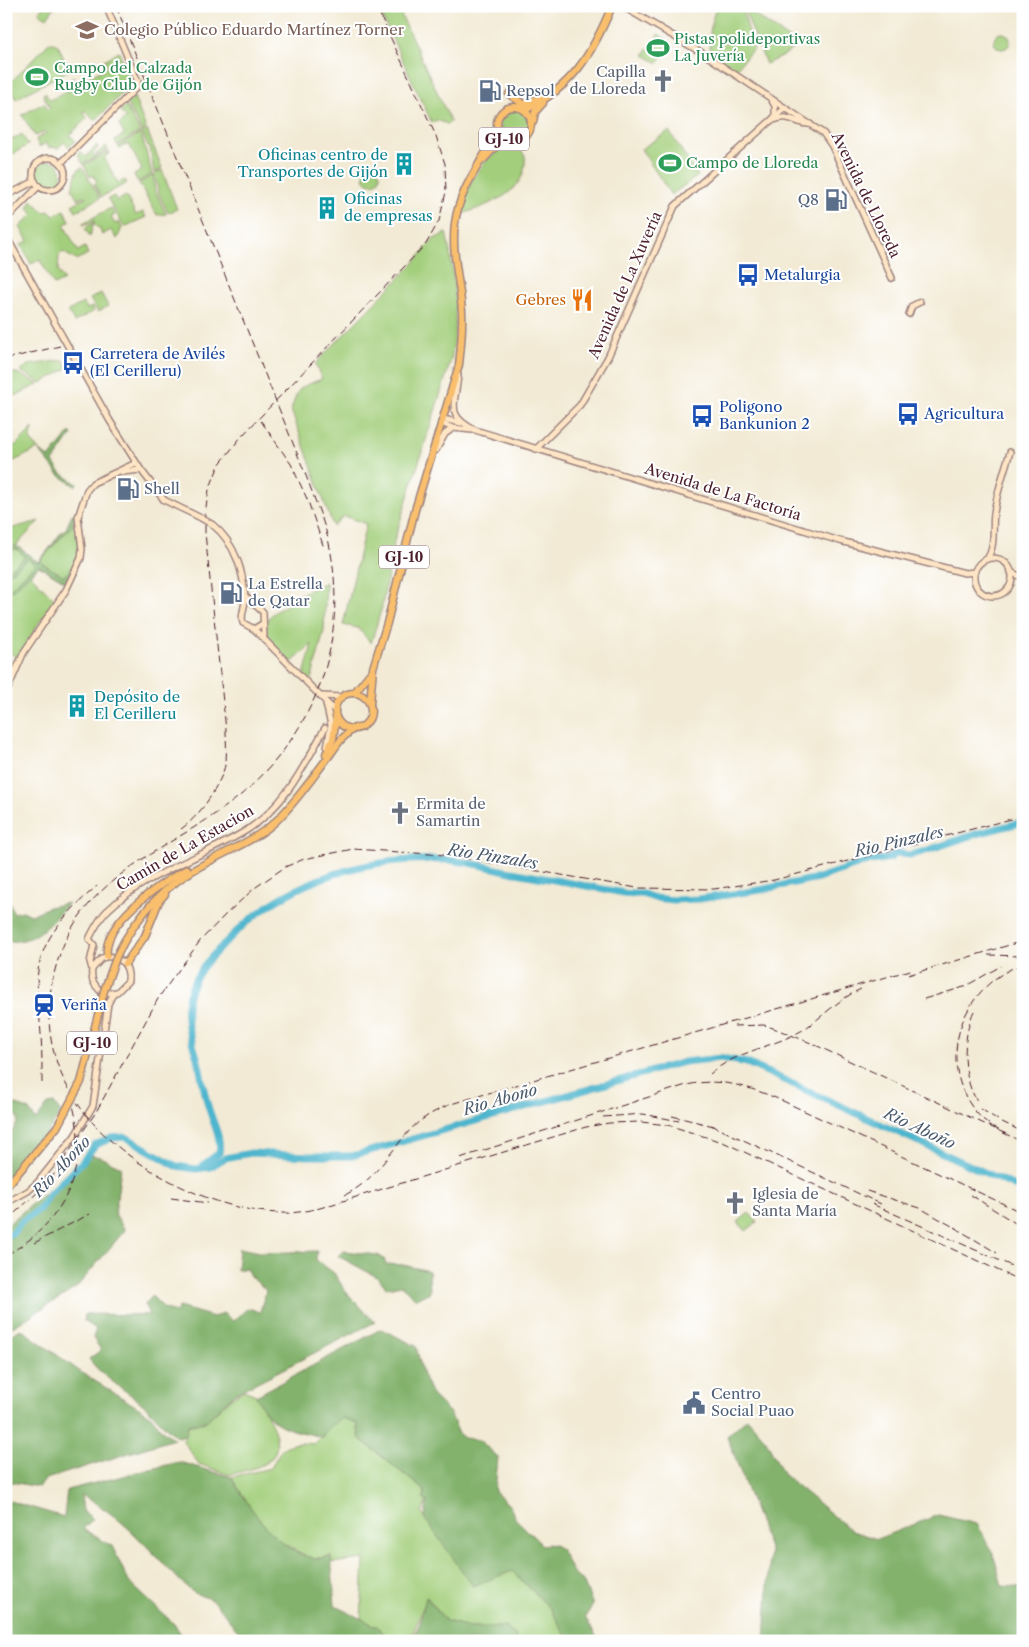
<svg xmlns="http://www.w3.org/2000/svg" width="1029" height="1647" font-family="'Libre Caslon Text',serif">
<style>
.green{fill:#a3cf7c;stroke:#767754}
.forest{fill:#82b26c;stroke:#66684c}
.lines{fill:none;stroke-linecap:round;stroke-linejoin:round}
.river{stroke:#4eb5cd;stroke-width:7}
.secondary-casing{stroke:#9e8480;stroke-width:8}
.highway-casing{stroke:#9e8480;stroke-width:9}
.secondary{stroke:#fde5c5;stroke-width:5}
.highway{stroke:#f9bf6d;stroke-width:6}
.rail{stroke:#4a1f2b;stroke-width:1;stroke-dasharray:8 4;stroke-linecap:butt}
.secondary-bridge-casing{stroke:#9e8480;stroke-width:8;stroke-linecap:butt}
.highway-bridge-casing{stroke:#9e8480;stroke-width:9;stroke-linecap:butt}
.secondary-bridge{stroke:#fde5c5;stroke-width:5}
.highway-bridge{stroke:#f9bf6d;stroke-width:6}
.labels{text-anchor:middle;stroke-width:4;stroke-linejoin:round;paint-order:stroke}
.shield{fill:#fff;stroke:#80626b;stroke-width:1}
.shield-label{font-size:14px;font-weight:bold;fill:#4a1f2b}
.education-label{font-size:15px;fill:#785e54;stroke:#fff;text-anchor:start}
.leisure-label{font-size:15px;fill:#27864d;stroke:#fff;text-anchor:start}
.worship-label{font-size:15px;fill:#5b616d;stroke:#fff;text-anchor:start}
.service-label{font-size:15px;fill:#4e5e75;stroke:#fff;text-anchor:start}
.culture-label{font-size:15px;fill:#0d838f;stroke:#fff;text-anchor:start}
.street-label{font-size:15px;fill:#4a1f2b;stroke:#fff}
.transit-label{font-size:15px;fill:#164399;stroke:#fff;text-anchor:start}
.food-label{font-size:15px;fill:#c56008;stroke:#fff;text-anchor:end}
.water-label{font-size:16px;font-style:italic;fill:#4c5b6c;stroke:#fff}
</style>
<rect width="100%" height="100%" fill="#fff"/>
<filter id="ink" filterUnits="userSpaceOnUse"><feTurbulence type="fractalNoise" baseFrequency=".02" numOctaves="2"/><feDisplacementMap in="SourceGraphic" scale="10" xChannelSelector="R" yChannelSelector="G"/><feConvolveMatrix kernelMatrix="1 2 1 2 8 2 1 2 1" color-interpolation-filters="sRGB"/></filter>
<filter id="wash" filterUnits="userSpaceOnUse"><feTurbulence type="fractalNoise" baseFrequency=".0096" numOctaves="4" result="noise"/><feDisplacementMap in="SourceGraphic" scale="20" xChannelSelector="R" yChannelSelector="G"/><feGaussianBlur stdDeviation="1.12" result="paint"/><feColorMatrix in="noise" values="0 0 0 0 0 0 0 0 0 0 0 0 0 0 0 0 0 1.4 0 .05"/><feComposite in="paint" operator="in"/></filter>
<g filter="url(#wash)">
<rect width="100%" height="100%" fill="#f2ead4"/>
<g class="green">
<path d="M43 6H55L47 18 39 13Z"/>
<path d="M377 6H397L451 122 447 124 437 120 432 123Z"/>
<path d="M717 6H741L754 48 735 70C728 66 719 62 714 57 705 48 712 16 717 6Z"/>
<path d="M743 7 798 45 783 56 766 64Z"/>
<circle cx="1002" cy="41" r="8"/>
<path d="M658 34 671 42 658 63 644 55Z"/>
<path d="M50 42 58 45 67 66 72 64 74 67 16 99 9 84Z"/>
<path d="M119 52 132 83 95 121 85 111 83 112 87 118 70 135 76 141 69 147 64 142 58 148 48 147 46 143 39 147 36 139 46 133 45 131 35 136 22 115 44 103 47 109 50 108 43 94 45 93 50 100 73 88 75 92 78 91 71 78 74 77 79 86H83L84 80 107 67 104 60Z"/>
<path d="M134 97 146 128 142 131 127 104Z"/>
<path d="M126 106 140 132 117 145 115 141 124 134 119 125 126 118 120 111Z"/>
<circle cx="515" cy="124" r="15"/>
<path d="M147 130 162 168 154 173 150 147H148L142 132Z"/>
<path d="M669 131 698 176 671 195 641 149Z"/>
<path d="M141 133 152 174 138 182 134 175 142 170 129 144 119 148 118 146Z"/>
<path d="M22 134 28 145 11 155 6 143Z"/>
<path d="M97 145 98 148 92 154 94 156 106 146 108 150 83 164 78 154 80 151 86 157Z"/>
<path d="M512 145 518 146 525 156C528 194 489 204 460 215 464 189 485 151 512 145Z"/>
<path d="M109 151 110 153 104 157 118 183 125 180 127 183 101 197 94 184 97 182 93 175 90 177 84 165Z"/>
<circle cx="49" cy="174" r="13"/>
<path d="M82 167 100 198 76 211 72 205 86 197 84 196 78 199 72 189 77 171Z"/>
<circle cx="372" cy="176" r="8"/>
<path d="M162 170 177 209 168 213 159 194 154 174Z"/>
<path d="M153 175 155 190 166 214 157 215 139 183Z"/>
<path d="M114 196 117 201 126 196 136 215 143 212 146 217 124 227 108 199Z"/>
<path d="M32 200 44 212 50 211 53 216 64 210 70 221 64 225 78 251 85 247 88 254 76 260 63 252 59 255 58 271 64 280 54 285 40 260 31 264 21 245 28 241 20 227 33 214 28 208Z"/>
<path d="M111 208 115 215 111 217 115 224 119 222 122 228 117 239 111 230 102 235 100 229 93 224 90 237 85 228 95 222 94 220 83 225V223Z"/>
<path d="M446 233C455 270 459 324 451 360L394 541 382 607 371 643 358 628 343 625 366 524 344 516 333 526 291 410C299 386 298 388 322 379L315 364 412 265 434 239Z"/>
<path d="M101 293 108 306 98 312 90 299Z"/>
<path d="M83 303 87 309 92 307 94 311 74 322 68 311Z"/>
<path d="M64 360 68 368 41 383 20 371 28 365Z"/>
<path d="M6 373H17L39 384 15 396 6 393Z"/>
<path d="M33 428 30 440 38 449 6 465V437L15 446Z"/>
<path d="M39 521 14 548 39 563 62 531 73 525C88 543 77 565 66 582L39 566 30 574 56 601 38 624 18 659 6 649V530Z"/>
<path d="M326 582 324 631 311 681 304 675 312 644 291 663 268 637 265 625C272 607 287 610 292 598Z"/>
<path d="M6 655 16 664 6 686Z"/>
<path d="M749 1213 757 1222 746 1231 738 1222Z"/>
<path d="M244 1390 256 1395C264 1411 291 1446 267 1462 257 1469 241 1471 229 1475L199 1464 183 1441 188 1426 205 1422 231 1398Z"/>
<path d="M343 1418 357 1423 360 1439 425 1491 427 1501 422 1513 473 1585 512 1571 550 1608 569 1641H517L514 1635 505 1627H469L446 1621 427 1597 410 1641H391L378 1627 361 1620 364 1559 331 1563V1556L312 1559 282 1543 258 1519 231 1477 271 1468C282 1445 287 1441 314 1444L328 1428Z"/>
</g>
<g class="forest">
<path d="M70 432 72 434 53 462 61 473 77 484 75 486 59 475 38 449 49 458Z"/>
<path d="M72 514 75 515 73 525 41 559 42 563 64 576 72 567V573L64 581 39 566 11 591 10 589 35 564 28 559 6 576V572L25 557 16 548 6 556V551L16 545 38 562 66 529Z"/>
<path d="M6 897 14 913 23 911 31 915 49 907 68 903C50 924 36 944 6 941Z"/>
<path d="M11 1103 28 1109 36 1120 48 1104 54 1103 61 1113 40 1143 6 1181V1141L18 1122V1118L8 1105Z"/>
<path d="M91 1155 100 1157 121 1167 115 1214 125 1230 76 1288 6 1331V1226L41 1196 63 1185 79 1161Z"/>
<path d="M239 1248 264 1253 317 1251 316 1260 334 1273 346 1292 375 1322 234 1394 206 1421 188 1425 186 1435 178 1437C166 1429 159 1420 149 1410 130 1391 105 1381 89 1359L101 1350 93 1338 96 1329 84 1321 85 1314 149 1315 145 1305 152 1296 165 1309 176 1312 179 1307 214 1317 223 1313 233 1321 248 1308 260 1312 266 1290 250 1276 246 1268 237 1270Z"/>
<path d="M344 1251 378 1255 384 1259 386 1264 403 1265 429 1271 430 1292 416 1299 401 1285 387 1288 377 1277 338 1256Z"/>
<path d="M21 1329 82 1373 150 1415 163 1431 174 1439 46 1479 39 1487 11 1482 6 1484V1337Z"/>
<path d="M381 1329 416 1346 423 1375 432 1395 450 1413 459 1434 464 1438 479 1440 498 1457 495 1492 510 1506 515 1518 542 1545C570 1539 562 1571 583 1581L593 1605 585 1617 599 1641H569L550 1608 512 1571 473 1586 425 1519 427 1501 423 1500 425 1491 360 1439 357 1423 343 1418 328 1428 322 1437C287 1428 273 1430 256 1396Z"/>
<path d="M747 1418 766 1440 784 1475 852 1531 877 1539 938 1515 977 1524 993 1553 1002 1586 1023 1588V1641H765L770 1551 727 1436Z"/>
<path d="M179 1462 231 1477C250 1507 274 1548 312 1558 317 1560 325 1557 331 1556L335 1606 378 1627 391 1641H251C233 1633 227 1611 211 1600 205 1596 196 1595 190 1590 153 1556 128 1519 81 1495L83 1511 93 1519 83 1529 112 1546 129 1582 174 1624 186 1641H6V1500L64 1517 67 1490Z"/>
<path d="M426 1597 446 1621 469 1627H505L515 1635 517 1641H411L419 1625Z"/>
</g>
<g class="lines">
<g class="river">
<path d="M202 1166 219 1153C222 1138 213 1123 209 1109 204 1094 202 1077 198 1061 193 1042 185 1027 187 1006 190 974 214 954 235 933 292 878 369 856 447 860 466 861 487 867 506 871 547 879 588 886 629 894H643L654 898 674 900 699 899 760 890 818 878 866 862 890 858 896 853 910 855 922 852 976 834 1023 822"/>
<path d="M6 1235 13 1233 22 1221 39 1210 50 1193 82 1162 95 1145 112 1138 126 1137 176 1166 196 1169 210 1167 225 1158 251 1153 309 1156H352L684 1062 721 1058 747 1063 1023 1190"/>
</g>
</g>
</g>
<g filter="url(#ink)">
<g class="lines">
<defs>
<g id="secondary">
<path d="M622 6 704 54 823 133 832 146 892 278"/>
<path d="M771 99 775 106V117"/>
<path d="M774 120C792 113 795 125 810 124"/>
<circle cx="49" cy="174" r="16"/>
<path d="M61 163 137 87 138 82 106 6"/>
<path d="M6 196 35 181"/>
<path d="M6 219 39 186"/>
<path d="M6 236 110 421 141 470 164 500 201 518"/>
<path d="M909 314 912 306 920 302"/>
<path d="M458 375C456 403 444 415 475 430L840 541 965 573 975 572"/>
<path d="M443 419 461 423"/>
<path d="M441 423 453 428 472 430"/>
<path d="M536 449 580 405 608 357 675 206 785 108"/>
<path d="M436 450 445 434 453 428"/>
<path d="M122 472 141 470"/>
<path d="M213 525C235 543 244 572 245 600 245 608 240 615 243 623L254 629 262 624"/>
<circle cx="993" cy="577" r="19"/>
<path d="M987 559C996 546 992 528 994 513 997 492 1004 472 1010 452"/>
<path d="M1011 572 1023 578"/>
<path d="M245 596 263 612 264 636"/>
<path d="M254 629 335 711"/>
<path d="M6 693 24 652 66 590 81 558 82 549 78 517 87 490 93 483 136 463"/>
<path d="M321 696 342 697"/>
<path d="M326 704 331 725 327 747"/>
<path d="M92 969 90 962 94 945 89 939C94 929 100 917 108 910 146 873 202 858 247 830 285 806 304 766 325 728"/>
<path d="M102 993 117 992 128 981C130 964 118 953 102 958L92 969C90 983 97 987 105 996"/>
<path d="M6 1203 28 1191 37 1183 74 1137 93 1106 108 1004 113 994"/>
</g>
<g id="highway">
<path d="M509 94 523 104C536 102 544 93 556 91"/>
<circle cx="514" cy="124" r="17"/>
<path d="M525 110C573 87 592 54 612 6"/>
<path d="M533 122 535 112 543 103"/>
<path d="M484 159 497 145 507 140"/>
<path d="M354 693 372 671"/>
<circle cx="353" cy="711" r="18"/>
<path d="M370 704 373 668 387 623 415 510 459 365C461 347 463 329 462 311 460 282 451 252 455 223 460 186 483 162 498 129"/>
<path d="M326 754 333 739 336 717"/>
<path d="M117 955C137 914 166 883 208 862 231 849 257 839 276 821 297 801 312 778 329 756 337 745 343 735 355 728"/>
<path d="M107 956C102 922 161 883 187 869"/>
<path d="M125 964 145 936 159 901 165 894"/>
<path d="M6 1187 57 1127"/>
</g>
</defs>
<use href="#secondary" class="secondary-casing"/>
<use href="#highway" class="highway-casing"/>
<use href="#secondary" class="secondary"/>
<use href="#highway" class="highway"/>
<g class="rail">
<path d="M116 6 305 473C312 492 320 512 326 531 341 585 337 649 314 699 297 736 273 768 242 794 181 845 96 867 63 946 20 1053 81 1136 174 1183 207 1200 242 1211 278 1213 292 1214 306 1211 320 1208L586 1127 609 1123 641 1122 668 1125 725 1143 1023 1282"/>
<path d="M6 359 60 346"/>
<path d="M261 421 291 464 308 501 324 548"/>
<path d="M181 829C200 816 222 784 226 761 227 751 226 740 226 730L205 533V512L209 490 219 465 241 437 426 244 439 221 446 192 445 164 436 136 376 6"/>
<path d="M988 955 1023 956"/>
<path d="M1023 964C963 984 934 1059 975 1111 987 1126 1005 1134 1023 1142"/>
<path d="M908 975 1023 941"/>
<path d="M924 999 964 987 1001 966"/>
<path d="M974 1011C962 1036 961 1079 978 1102"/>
<path d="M734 1026 764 1025 776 1029 811 1043 1006 1134"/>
<path d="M710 1074C736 1051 771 1048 801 1031 822 1018 838 999 861 989"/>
<path d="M42 1083C42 1062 42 1042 40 1022 39 1003 35 983 39 965 46 932 72 908 97 886"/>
<path d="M981 1109 998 1120 1023 1132"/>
<path d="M672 1116 718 1127"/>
<path d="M603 1117 643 1114 679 1121"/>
<path d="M711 1125 881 1204"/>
<path d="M460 1158 683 1086C719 1076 750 1087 783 1101L1023 1213"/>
<path d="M867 1191 920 1208 959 1230"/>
<path d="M345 1195C376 1180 389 1152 412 1128 423 1117 437 1110 451 1104L914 969"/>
<path d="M971 1195 1023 1228"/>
<path d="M171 1198 208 1203"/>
<path d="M872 1204 1023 1271"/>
<path d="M6 1221 48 1183 96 1112 159 997 200 941 226 914 256 887 285 867 304 859 353 849 445 855 637 888 714 889 774 880 1023 816"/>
<path d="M954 1227 997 1253"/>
<path d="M34 1243 90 1214"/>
<path d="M6 1255C65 1223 91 1167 72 1102"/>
</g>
<defs>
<path id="secondary-bridge" d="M201 518 213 525"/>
<path id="highway-bridge" d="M57 1127 81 1082 104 991 117 955"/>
</defs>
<use href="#secondary-bridge" class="secondary-bridge-casing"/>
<use href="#highway-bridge" class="highway-bridge-casing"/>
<use href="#secondary-bridge" class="secondary-bridge"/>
<use href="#highway-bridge" class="highway-bridge"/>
</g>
</g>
<defs>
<symbol id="school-bare" viewBox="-9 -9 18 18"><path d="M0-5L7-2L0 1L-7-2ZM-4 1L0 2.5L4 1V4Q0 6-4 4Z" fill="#8d6e63" stroke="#fff" stroke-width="2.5" paint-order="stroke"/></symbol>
<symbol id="stadium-bare" viewBox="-9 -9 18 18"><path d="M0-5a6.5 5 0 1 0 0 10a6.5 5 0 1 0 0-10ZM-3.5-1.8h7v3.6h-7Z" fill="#2e9e5b" stroke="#fff" stroke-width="2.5" paint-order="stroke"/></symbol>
<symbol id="church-bare" viewBox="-9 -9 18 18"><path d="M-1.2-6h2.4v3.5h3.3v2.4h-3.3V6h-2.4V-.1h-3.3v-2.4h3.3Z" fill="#6b7280" stroke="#fff" stroke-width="2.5" paint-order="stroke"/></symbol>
<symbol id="fuel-bare" viewBox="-9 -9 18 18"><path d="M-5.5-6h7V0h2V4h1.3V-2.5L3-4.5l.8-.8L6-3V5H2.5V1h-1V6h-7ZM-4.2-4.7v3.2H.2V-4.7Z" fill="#5c6f8a" stroke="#fff" stroke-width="2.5" paint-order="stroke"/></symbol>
<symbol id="building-bare" viewBox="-9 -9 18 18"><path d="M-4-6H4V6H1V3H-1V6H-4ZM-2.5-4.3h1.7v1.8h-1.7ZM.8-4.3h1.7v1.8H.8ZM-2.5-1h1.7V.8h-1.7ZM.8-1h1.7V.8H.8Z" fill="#0f9aa8" stroke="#fff" stroke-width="2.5" paint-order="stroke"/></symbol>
<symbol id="bus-bare" viewBox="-9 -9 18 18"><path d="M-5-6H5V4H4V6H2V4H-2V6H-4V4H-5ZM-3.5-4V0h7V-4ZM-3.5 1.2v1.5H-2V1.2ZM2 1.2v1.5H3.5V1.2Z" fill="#1a4fb4" stroke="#fff" stroke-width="2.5" paint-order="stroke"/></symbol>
<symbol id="restaurant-bare" viewBox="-9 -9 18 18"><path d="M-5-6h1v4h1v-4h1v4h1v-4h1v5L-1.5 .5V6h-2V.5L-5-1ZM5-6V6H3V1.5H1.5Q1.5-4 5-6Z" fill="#e8710a" stroke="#fff" stroke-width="2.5" paint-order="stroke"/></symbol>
<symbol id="station-bare" viewBox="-9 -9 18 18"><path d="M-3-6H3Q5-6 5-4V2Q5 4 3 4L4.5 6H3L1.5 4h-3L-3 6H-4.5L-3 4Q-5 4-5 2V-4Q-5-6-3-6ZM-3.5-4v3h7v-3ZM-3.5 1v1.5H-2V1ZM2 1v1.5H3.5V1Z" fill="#1a4fb4" stroke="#fff" stroke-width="2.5" paint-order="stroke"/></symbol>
<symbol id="civic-bare" viewBox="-9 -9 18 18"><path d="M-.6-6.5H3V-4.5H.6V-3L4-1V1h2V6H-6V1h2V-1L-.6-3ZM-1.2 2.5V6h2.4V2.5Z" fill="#5c6f8a" stroke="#fff" stroke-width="2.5" paint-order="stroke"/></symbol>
</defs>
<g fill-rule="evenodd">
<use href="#school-bare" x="71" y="14" width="32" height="32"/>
<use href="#stadium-bare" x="642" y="32" width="32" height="32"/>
<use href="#stadium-bare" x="21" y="61" width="32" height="32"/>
<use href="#church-bare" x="647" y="65" width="32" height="32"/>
<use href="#fuel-bare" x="474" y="75" width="32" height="32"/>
<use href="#stadium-bare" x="654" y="147" width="32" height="32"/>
<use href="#building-bare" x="388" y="148" width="32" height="32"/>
<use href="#fuel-bare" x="820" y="184" width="32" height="32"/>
<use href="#building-bare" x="311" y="192" width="32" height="32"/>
<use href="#bus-bare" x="732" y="259" width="32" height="32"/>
<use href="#restaurant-bare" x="566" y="284" width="32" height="32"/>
<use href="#bus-bare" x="57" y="347" width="32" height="32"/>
<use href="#bus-bare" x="892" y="398" width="32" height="32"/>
<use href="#bus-bare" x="686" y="400" width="32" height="32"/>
<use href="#fuel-bare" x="112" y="473" width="32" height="32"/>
<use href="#fuel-bare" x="215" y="577" width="32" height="32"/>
<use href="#building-bare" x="61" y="690" width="32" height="32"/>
<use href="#church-bare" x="384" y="797" width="32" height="32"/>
<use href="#station-bare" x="28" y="989" width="32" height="32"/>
<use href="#church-bare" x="719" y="1187" width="32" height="32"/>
<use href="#civic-bare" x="678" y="1387" width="32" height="32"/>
</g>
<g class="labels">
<g class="shield">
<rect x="479" y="127.5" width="50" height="23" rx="4"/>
<rect x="379" y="545.5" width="50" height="23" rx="4"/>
<rect x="67" y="1031.5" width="50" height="23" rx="4"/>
</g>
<g class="shield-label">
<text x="504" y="144">GJ-10</text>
<text x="404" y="562">GJ-10</text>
<text x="92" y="1048">GJ-10</text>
</g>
<g class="education-label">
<text x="104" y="35">Colegio Público Eduardo Martínez Torner</text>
</g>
<g class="leisure-label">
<text x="674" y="44">Pistas polideportivas<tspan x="674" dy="17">La Juvería</tspan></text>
<text x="54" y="73">Campo del Calzada<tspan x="54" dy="17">Rugby Club de Gijón</tspan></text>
<text x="686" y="168">Campo de Lloreda</text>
</g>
<g class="worship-label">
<text x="646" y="77" text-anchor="end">Capilla<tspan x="646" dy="17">de Lloreda</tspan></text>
<text x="416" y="809">Ermita de<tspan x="416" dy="17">Samartin</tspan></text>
<text x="752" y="1199">Iglesia de<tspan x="752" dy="17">Santa María</tspan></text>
</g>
<g class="service-label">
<text x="506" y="96">Repsol</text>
<text x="819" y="205" text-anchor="end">Q8</text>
<text x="144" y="494">Shell</text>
<text x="248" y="589">La Estrella<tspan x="248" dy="17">de Qatar</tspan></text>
<text x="711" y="1399">Centro<tspan x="711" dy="17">Social Puao</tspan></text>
</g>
<g class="culture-label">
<text x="388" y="160" text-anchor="end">Oficinas centro de<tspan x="388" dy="17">Transportes de Gijón</tspan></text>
<text x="344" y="204">Oficinas<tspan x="344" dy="17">de empresas</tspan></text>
<text x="94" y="702">Depósito de<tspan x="94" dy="17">El Cerilleru</tspan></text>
</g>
<g class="street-label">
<text transform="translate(866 195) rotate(64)" y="5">Avenida de Lloreda</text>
<text transform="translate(625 285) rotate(-66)" y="5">Avenida de La Xuvería</text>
<text transform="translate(723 492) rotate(17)" y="5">Avenida de La Factoría</text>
<text transform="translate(185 848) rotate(-30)" y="5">Camín de La Estacion</text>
</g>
<g class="transit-label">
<text x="764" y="280">Metalurgia</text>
<text x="90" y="359">Carretera de Avilés<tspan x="90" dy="17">(El Cerilleru)</tspan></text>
<text x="719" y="412">Poligono<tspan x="719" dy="17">Bankunion 2</tspan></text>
<text x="924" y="419">Agricultura</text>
<text x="61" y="1010">Veriña</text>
</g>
<g class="food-label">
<text x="566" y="305">Gebres</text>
</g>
<g class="water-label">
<text transform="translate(899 841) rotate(-13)" y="6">Rio Pinzales</text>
<text transform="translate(493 856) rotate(9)" y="6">Rio Pinzales</text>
<text transform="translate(500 1099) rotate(-16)" y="6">Rio Aboño</text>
<text transform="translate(920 1128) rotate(25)" y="6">Rio Aboño</text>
<text transform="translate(61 1166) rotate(-47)" y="6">Rio Aboño</text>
</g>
</g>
<rect width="1029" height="1647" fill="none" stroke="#fff" stroke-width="25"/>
</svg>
